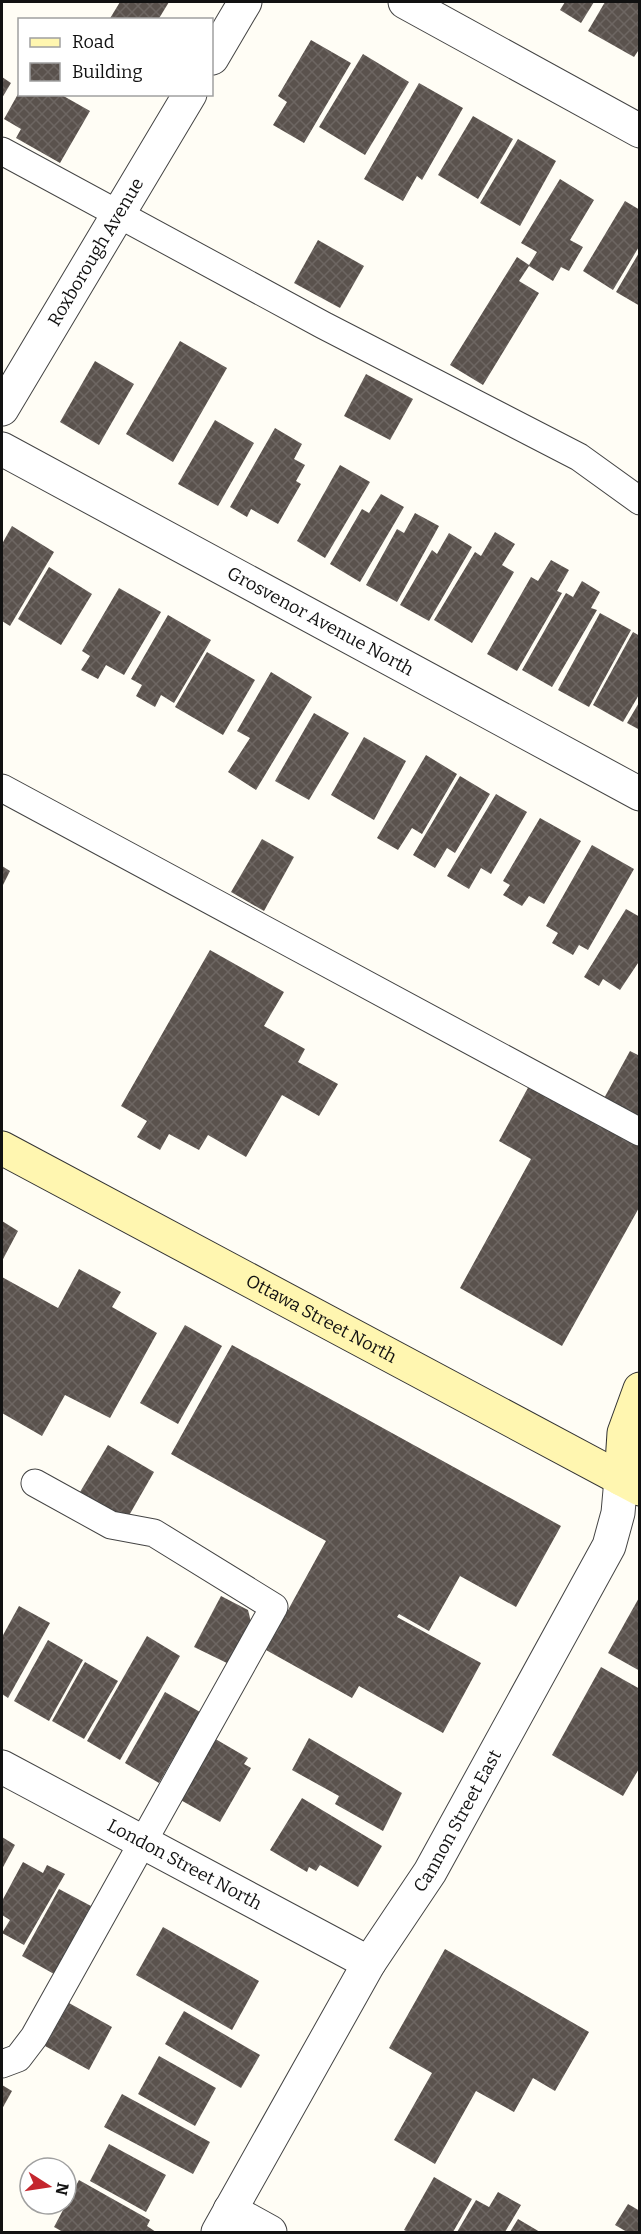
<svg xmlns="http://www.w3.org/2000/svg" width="641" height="2234" font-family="Bitter,serif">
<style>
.building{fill:url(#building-cross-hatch)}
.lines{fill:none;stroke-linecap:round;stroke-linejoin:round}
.service-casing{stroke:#444;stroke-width:29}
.minor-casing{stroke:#444;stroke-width:35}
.tertiary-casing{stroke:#444;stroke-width:35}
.secondary-casing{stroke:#333;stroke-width:35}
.service{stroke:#fff;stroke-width:27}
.minor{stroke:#fff;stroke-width:33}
.tertiary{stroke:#fff;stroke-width:33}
.secondary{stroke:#fff6b0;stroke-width:33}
.labels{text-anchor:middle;stroke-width:6;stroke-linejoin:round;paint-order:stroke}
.street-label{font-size:18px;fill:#111;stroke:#fff}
</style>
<defs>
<pattern id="building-cross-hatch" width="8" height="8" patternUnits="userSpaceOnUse" patternTransform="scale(1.5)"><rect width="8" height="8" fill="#5a524d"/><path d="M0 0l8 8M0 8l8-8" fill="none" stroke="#6d6662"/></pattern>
</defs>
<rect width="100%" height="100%" fill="#fffdf5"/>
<g class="building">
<path d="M120 2H169L158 20H109Z"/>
<path d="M565 2H594L581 23 560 10Z"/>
<path d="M605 2H640V48L634 57 588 31Z"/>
<path d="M311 40 351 63 304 143 273 125 287 102 278 96Z"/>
<path d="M363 54 409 82 365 155 319 127Z"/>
<path d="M2 77 11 83 2 98Z"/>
<path d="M419 83 463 108 422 180 417 176 403 201 364 179Z"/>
<path d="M18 94H60L90 111 60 163 16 138 21 129 4 119Z"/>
<path d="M473 116 513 139 478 199 438 175Z"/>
<path d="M518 139 556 161 520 226 480 203Z"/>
<path d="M560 179 594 200 570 240 583 247 569 271 561 267 553 281 529 266 519 281 539 293 483 385 450 365 517 257 529 265 537 252 521 243Z"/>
<path d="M625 201 640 210V245L613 290 583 271Z"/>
<path d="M318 240 364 266 340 308 294 283Z"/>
<path d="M640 251V306L616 292Z"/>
<path d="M180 341 227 368 173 462 126 434Z"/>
<path d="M95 361 134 384 99 445 60 422Z"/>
<path d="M366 374 413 399 390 440 344 416Z"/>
<path d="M215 420 254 443 218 506 178 484Z"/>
<path d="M275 428 302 444 294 459 305 465 296 481 301 484 278 524 251 509 247 517 230 507Z"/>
<path d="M340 465 370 482 325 558 297 541Z"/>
<path d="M381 494 404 507 360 582 330 564 362 509 369 513Z"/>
<path d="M415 513 439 526 397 602 366 585 397 529 404 533Z"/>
<path d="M12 526 54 552 10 626 2 621V544Z"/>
<path d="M495 532 515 544 502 565 514 572 472 643 434 620 475 552 481 556Z"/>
<path d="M449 533 472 547 429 621 400 605 432 550 437 554Z"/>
<path d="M551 560 569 570 557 591 562 593 517 671 487 654 531 577 538 581Z"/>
<path d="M49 567 92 594 61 645 18 619Z"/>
<path d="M582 581 600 592 591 608 597 610 552 687 522 670 566 593 573 597Z"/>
<path d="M119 588 161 612 124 675 106 665 98 679 81 670 90 656 82 651Z"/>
<path d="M600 613 631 630 589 707 558 690Z"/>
<path d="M168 615 211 640 174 703 161 695 155 707 136 696 142 685 131 679Z"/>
<path d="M633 632 640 636V693L623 722 593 705Z"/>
<path d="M207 652 255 680 223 735 175 707Z"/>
<path d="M271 672 312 697 256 790 228 772 250 738 237 731Z"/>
<path d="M640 701V730L627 723Z"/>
<path d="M314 713 349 733 309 800 275 781Z"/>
<path d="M364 737 406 761 374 820 331 795Z"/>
<path d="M426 755 457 774 422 834 412 828 398 850 377 838Z"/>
<path d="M460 776 490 794 455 853 447 848 435 868 413 855Z"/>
<path d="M496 794 527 812 491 874 481 868 469 889 447 876Z"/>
<path d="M540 818 581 841 544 904 529 896 522 906 503 895 510 885 503 881Z"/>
<path d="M262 839 294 857 264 911 231 892Z"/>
<path d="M592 845 634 869 588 950 579 945 573 955 552 943 558 933 546 926Z"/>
<path d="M2 866 10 871 2 887Z"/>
<path d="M626 909 640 917V960L620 990 603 979 599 986 584 977Z"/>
<path d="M210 950 284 992 264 1026 305 1049 298 1062 338 1084 319 1116 282 1095 246 1157 208 1135 199 1150 169 1134 160 1150 137 1137 147 1121 121 1106Z"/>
<path d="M630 1051 640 1056V1122L602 1102Z"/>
<path d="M530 1084 640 1145V1206L562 1346 460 1288 531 1159 499 1141Z"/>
<path d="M2 1221 18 1231 2 1261Z"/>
<path d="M79 1269 121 1292 112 1307 157 1333 110 1418 65 1395 42 1436 2 1413V1277L58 1308Z"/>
<path d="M185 1325 222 1346 178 1424 140 1403Z"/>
<path d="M232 1345 561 1526 516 1607 460 1576 429 1631 399 1614 397 1617 481 1663 443 1733 359 1686 352 1698 266 1650 326 1541 171 1454Z"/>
<path d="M108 1445 154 1472 127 1519 80 1492Z"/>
<path d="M221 1596 248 1610 251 1622 229 1664 194 1647Z"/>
<path d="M640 1596V1671L608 1653Z"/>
<path d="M19 1606 50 1623 8 1698 2 1694V1637Z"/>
<path d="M147 1636 180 1656 120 1760 87 1741Z"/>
<path d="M48 1640 83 1660 49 1721 14 1701Z"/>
<path d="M85 1662 118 1681 84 1739 52 1721Z"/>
<path d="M601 1667 640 1689V1767L623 1796 552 1755Z"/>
<path d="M165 1692 200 1712 159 1783 125 1763Z"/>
<path d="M212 1737 248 1758 244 1764 251 1768 220 1822 177 1798Z"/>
<path d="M309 1738 402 1793 383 1831 335 1804 339 1796 292 1770Z"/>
<path d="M302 1798 382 1846 358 1887 320 1865 316 1871 309 1867 307 1872 270 1850Z"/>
<path d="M2 1837 15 1845 2 1869Z"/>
<path d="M23 1862 43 1873 47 1865 65 1874 24 1945 2 1933 10 1920 2 1915V1901Z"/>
<path d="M59 1889 91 1906 54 1974 22 1956Z"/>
<path d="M163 1927 259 1981 232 2030 136 1975Z"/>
<path d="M445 1949 589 2032 555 2091 533 2078 514 2112 476 2091 435 2164 394 2140 432 2073 389 2048Z"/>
<path d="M69 2003 112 2027 89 2070 45 2046Z"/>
<path d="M184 2011 260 2055 241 2088 165 2044Z"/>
<path d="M159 2056 216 2088 195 2126 138 2094Z"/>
<path d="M2 2085 12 2091 2 2109Z"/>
<path d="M122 2094 210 2142 193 2174 104 2127Z"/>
<path d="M109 2144 166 2175 146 2212 90 2181Z"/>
<path d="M434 2177 472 2199 453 2232H408L404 2230Z"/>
<path d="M79 2180 150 2220 147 2226 156 2232H63L54 2227Z"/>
<path d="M498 2192 521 2205 505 2232H457L476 2200 489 2207Z"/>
<path d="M628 2204 640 2211V2232H627L615 2225Z"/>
<path d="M518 2219 540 2232H510Z"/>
</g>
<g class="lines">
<defs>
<g id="service">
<path d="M2 151 323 325 579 457 640 501"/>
<path d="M2 788 640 1132"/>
<path d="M2 2064 18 2058 34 2037 274 1607 154 1533 111 1525 35 1483"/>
</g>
<g id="minor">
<path d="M405 2 640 131"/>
<path d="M212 58 245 2"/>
<path id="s1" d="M2 409 190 94"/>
<path id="s2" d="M2 449 640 794"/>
<path id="s3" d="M2 1767 369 1963"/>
<path d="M230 2210 270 2232"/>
</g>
<g id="tertiary">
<path id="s4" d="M218 2232 369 1963 430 1872 609 1546 618 1513 621 1479"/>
</g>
<g id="secondary">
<path id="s5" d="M2 1148 640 1489"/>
<path d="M621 1479 624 1433 640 1389"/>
</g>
</defs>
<use href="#service" class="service-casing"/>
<use href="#minor" class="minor-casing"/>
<use href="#tertiary" class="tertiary-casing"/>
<use href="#secondary" class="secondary-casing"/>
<use href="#service" class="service"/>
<use href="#minor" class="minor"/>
<use href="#tertiary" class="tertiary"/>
<use href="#secondary" class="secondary"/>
</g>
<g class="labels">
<g class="street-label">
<text dy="6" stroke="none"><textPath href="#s1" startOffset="183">Roxborough Avenue</textPath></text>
<text dy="6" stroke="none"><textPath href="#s2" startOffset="362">Grosvenor Avenue North</textPath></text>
<text dy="6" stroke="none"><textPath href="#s5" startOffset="362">Ottawa Street North</textPath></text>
<text dy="6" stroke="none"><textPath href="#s4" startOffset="476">Cannon Street East</textPath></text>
<text dy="6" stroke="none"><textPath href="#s3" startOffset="207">London Street North</textPath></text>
</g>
</g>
<rect width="641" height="2234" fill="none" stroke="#111111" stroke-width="6"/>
<rect x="18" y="18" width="195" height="78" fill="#ffffff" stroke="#a0a0a0" stroke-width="1.5"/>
<rect x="30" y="38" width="30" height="9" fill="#fff6b0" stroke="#a0a0a0" stroke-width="1.5"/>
<text x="72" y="48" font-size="18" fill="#111111">Road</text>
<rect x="30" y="63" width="30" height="18" fill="url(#building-cross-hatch)" stroke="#a0a0a0" stroke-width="1.5"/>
<text x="72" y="78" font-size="18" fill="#111111">Building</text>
<g transform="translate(48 2186) rotate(102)"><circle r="28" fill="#ffffff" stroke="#a0a0a0" stroke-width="1.5"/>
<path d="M0-4.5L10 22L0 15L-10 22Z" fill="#c4262e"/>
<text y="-9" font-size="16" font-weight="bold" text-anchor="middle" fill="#111111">N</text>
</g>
</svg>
